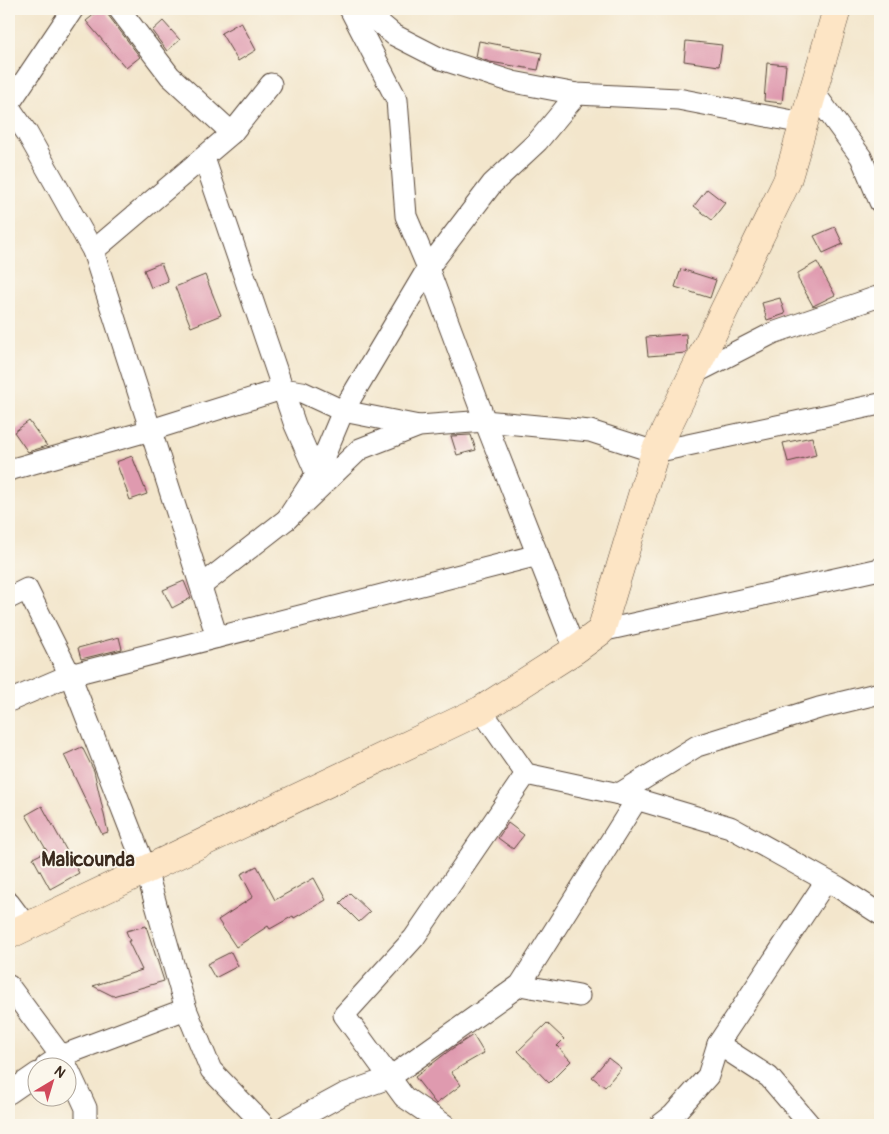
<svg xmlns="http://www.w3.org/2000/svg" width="889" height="1134" font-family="Pangolin,sans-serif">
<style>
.building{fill:#df9aaf}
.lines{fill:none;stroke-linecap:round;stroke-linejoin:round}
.street-casing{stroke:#574638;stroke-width:23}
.secondary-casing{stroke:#574638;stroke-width:29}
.street{stroke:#fff;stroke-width:21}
.secondary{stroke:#fde5c5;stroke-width:28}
.labels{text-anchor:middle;stroke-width:4;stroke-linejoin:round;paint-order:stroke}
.district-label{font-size:20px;font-weight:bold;fill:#3b2a1e;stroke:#fbf7ec}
</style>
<rect width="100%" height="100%" fill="#fbf7ec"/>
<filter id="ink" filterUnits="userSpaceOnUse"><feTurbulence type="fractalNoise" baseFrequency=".02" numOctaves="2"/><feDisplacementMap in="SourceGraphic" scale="10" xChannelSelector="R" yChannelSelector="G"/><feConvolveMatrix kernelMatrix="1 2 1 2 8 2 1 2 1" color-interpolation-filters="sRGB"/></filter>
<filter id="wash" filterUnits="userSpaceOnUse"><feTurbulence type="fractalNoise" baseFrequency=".0096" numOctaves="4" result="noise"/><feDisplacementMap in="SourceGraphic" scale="20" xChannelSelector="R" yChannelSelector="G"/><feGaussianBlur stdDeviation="1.12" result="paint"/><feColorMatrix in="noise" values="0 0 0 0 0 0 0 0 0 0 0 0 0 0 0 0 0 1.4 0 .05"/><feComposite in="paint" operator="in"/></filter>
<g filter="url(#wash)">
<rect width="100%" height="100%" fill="#f3e6cc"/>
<g id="blocks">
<g class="building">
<path d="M101 9H103L108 15 140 57 126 68 86 21Z"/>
<path d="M163 21 180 40 167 51 152 31Z"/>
<path d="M241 22 256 50 238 61 221 33Z"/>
<path d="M479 41 542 53 538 70 490 62 476 57Z"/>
<path d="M686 41 722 45 719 66 684 61Z"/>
<path d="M767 63 786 65 782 103 764 101Z"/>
<path d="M707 189 725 203 712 220 694 206Z"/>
<path d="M835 227 843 244 823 253 814 236Z"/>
<path d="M817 262 835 295 813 306 798 279V273Z"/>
<path d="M161 263 168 281 151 288 144 270Z"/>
<path d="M681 269 716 280 710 298 675 287Z"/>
<path d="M205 275 221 315 191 327 175 287Z"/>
<path d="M780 298 785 314 767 320 762 303Z"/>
<path d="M686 334 687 350 686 353 648 356 646 337Z"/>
<path d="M29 421 47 446 28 452 14 432Z"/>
<path d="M471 435 476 450 457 455 451 436Z"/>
<path d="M812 437 816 455 788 462 783 443Z"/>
<path d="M132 456 147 494 130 500 116 462Z"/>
<path d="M184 581 191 598 172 608 163 590Z"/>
<path d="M119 637 122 649 81 659 78 648Z"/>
<path d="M82 747 94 771 108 832 102 834 64 755Z"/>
<path d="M42 806 79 873 50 889 33 858 47 851 26 815Z"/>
<path d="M508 823 524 835 513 849 498 838Z"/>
<path d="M257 866 275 900 314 878 326 900 294 918 293 916 270 929 268 926 236 947 218 920 253 897 241 874Z"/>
<path d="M350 893 370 912 359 922 340 903Z"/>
<path d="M146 926 164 981 113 996 93 986 142 970 128 941H130L126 931Z"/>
<path d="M231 952 238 966 215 978 207 964Z"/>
<path d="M547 1023 564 1039 557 1046 571 1061 549 1083 518 1051Z"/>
<path d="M473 1035 484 1053 451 1072 461 1085 436 1104 415 1077 450 1050Z"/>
<path d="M608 1058 621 1068 605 1087 592 1077Z"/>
</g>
</g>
</g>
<g filter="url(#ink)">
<use href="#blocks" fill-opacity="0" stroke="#574638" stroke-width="1"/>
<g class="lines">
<defs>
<g id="street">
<path d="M119 9 170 76 232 133"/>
<path d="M350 9 397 100 406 216 428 268 485 421 575 650"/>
<path d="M363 9 394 35 441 59 513 82 577 94 678 99 803 123"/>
<path d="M813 91 861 157 880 202"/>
<path d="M9 104 73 9"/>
<path d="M9 107 27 133 93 251 217 637"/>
<path d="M204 158 295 425 320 482"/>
<path d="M93 251 232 133 271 84"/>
<path d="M693 374 773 333 880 296"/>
<path d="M9 470 151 430 282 389 302 392 343 411 419 426"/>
<path d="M287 519 360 449 419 426 485 421 590 431 655 452 880 404"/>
<path d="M201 586 287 519 317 473 343 411 428 268 492 184 538 141 577 94"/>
<path d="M9 598 27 589 70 675 146 870 186 1009 211 1070 264 1125"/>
<path d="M601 631 880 569"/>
<path d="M9 701 70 675 538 555"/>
<path d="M481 710 526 774 619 794 730 827 838 887 880 914"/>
<path d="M619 794 697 746 819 708 880 693"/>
<path d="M9 903 27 927"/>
<path d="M520 985 579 996"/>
<path d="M9 986 61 1056 66 1066"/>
<path d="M718 1044 769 1077 810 1125"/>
<path d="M46 1066 61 1056 186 1009"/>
<path d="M68 1069 86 1108V1125"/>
<path d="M9 1093 38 1073"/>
<path d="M287 1125 344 1094 389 1078 520 985 637 799"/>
<path d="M445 1125 404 1097 344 1015 414 938 526 774"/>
<path d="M660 1125 673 1115 708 1076 718 1044 826 881"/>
</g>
<path id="secondary" d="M9 935 481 710 575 650 601 631 655 452 787 181 837 9"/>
</defs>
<use href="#street" class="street-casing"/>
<use href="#secondary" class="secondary-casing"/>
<use href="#street" class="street"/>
<use href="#secondary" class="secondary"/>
</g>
</g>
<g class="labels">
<g class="district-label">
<text x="88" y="866">Malicounda</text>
</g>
</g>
<rect width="889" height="1134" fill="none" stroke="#fbf7ec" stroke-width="30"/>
<g transform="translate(52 1082) rotate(38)"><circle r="24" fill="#fbf7ec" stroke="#aea59a"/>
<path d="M0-4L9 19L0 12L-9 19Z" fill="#d1495b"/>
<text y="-8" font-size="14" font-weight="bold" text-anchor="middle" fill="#3b2a1e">N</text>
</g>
</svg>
